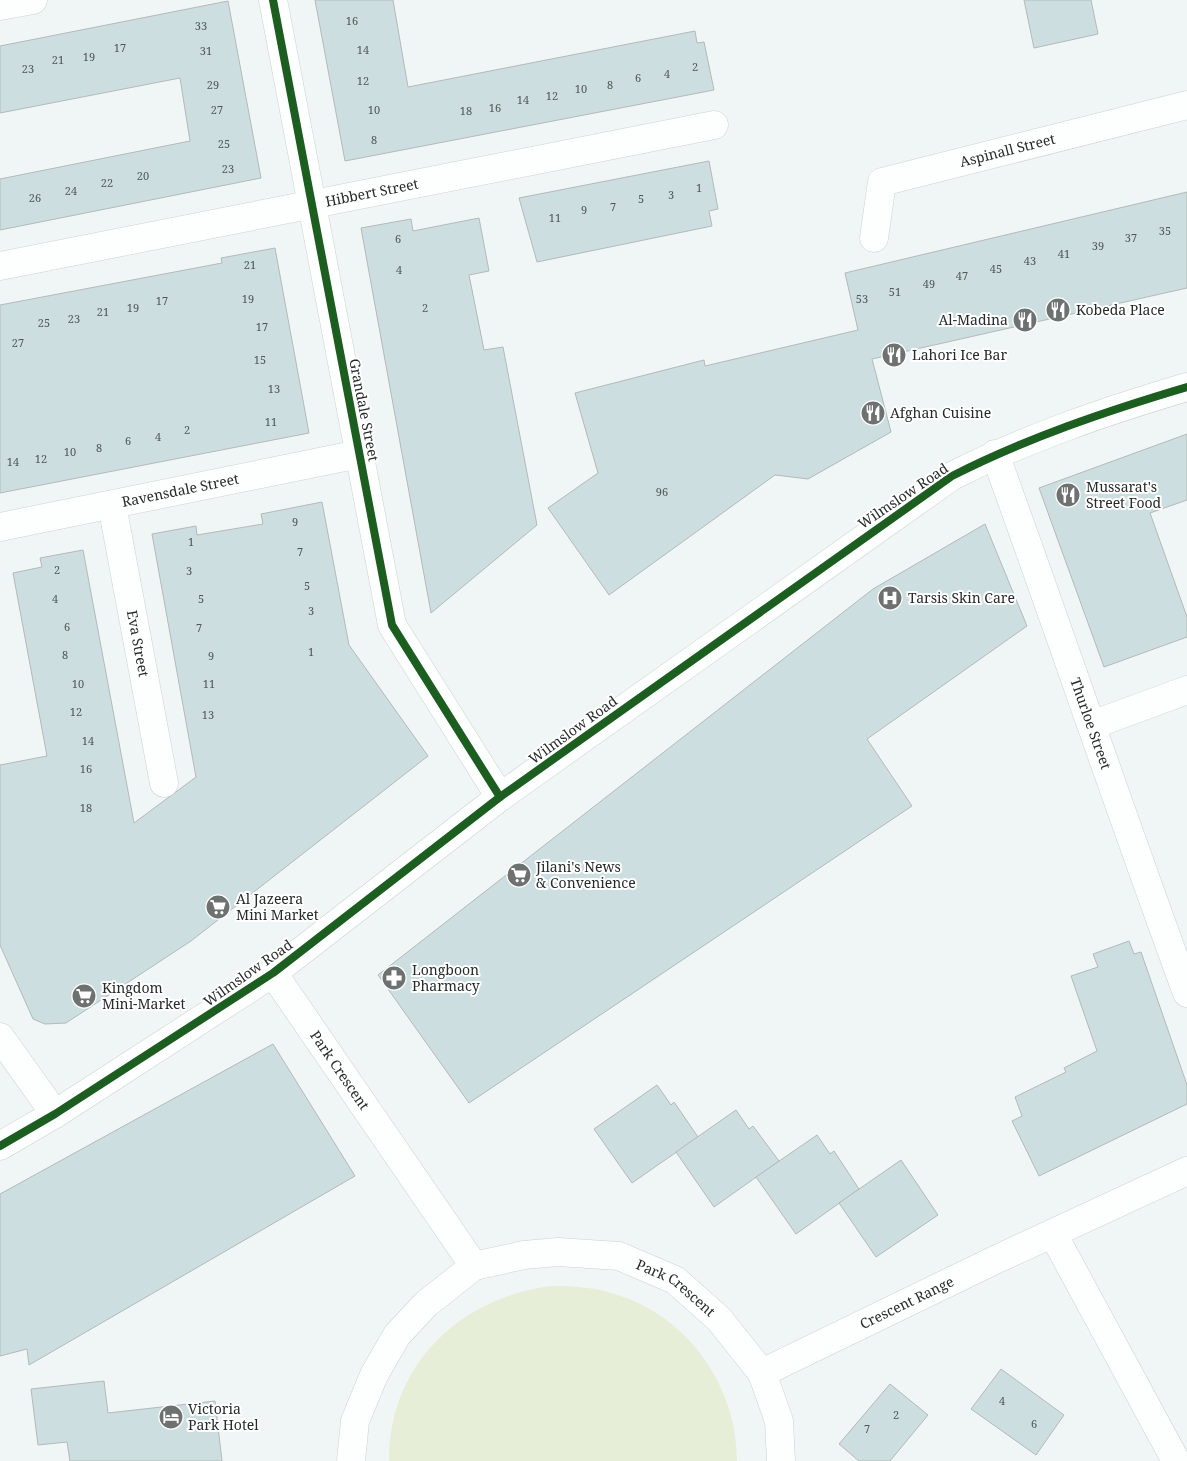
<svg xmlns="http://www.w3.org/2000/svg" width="1187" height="1461" font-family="'Noto Serif',serif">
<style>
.green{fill:#e6eed7}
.building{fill:#ccdee0;stroke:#b4b9b9}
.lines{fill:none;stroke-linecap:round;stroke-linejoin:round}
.street-casing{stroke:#cdd2d1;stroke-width:29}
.secondary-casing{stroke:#cdd2d1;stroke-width:29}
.street{stroke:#fdfefe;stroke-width:28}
.secondary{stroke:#fdfefe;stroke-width:28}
.cycleway-casing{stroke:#fff;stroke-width:11}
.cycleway{stroke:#1b5e20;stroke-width:8}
.labels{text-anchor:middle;stroke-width:4;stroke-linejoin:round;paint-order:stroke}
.number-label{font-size:11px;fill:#505757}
.street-label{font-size:14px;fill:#262a29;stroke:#fff}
.poi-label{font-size:14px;fill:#262a29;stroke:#fff;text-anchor:start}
</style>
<rect width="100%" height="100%" fill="#f0f6f5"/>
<path class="green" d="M551 1286C573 1286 594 1287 615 1294 688 1316 737 1386 737 1461H389C389 1365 459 1298 551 1286Z"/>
<g class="building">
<path d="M315 0H393L408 87 695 31 697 43 704 42 714 90 345 161Z"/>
<path d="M1024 0H1091L1098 34 1034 48Z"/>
<path d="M228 1 261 178 0 230V179L190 141 180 78 0 113V46Z"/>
<path d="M709 161 718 209 709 211 712 226 537 262 519 198Z"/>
<path d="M1187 192V288L872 359 891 432 808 479 775 475 609 595 548 508 598 473 575 393 704 360 705 366 858 330 845 273Z"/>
<path d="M479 218 489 271 469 275 484 350 503 347 537 525 431 613 361 228 411 219 413 231Z"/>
<path d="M275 248 309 433 0 493V305L222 263 221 258Z"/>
<path d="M1187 434V500L1150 513 1187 617V637L1104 667 1039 488Z"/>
<path d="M322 502 349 645 428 756 191 941 66 1023 45 1024 33 1019 0 945V765L47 756 13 573 42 567 40 558 83 550 134 823 196 777 152 534 196 526 197 535 263 524 261 514Z"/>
<path d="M985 524 1027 626 867 739 912 806 469 1103 378 975 873 589Z"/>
<path d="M1129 941 1134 954 1141 952 1187 1085V1104L1039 1176 1012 1121 1022 1116 1015 1097 1066 1072 1064 1068 1097 1051 1071 976 1098 967 1093 954Z"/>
<path d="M273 1044 355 1176 29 1365 27 1349 0 1356V1194Z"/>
<path d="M657 1085 671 1105 674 1102 698 1137 632 1183 594 1129Z"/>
<path d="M736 1110 749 1129 753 1126 779 1161 714 1207 676 1152Z"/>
<path d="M817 1135 830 1154 834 1151 859 1189 796 1234 756 1177Z"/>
<path d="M901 1160 938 1215 876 1257 839 1203Z"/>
<path d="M1001 1369 1064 1415 1036 1455 971 1409Z"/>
<path d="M104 1381 108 1413 215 1401 222 1461H70L67 1442 38 1445 31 1389Z"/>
<path d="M890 1384 928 1415 890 1461H859L839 1444Z"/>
</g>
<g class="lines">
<defs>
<g id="street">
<path d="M273 0 392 625 500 797"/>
<path d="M0 6 33 0"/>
<path id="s1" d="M874 238 882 182 1187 105"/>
<path id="s2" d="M0 266 714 125"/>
<path id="s3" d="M995 454C1060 633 1121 814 1187 993"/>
<path id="s4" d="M112 505 164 783"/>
<path id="s5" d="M0 527 359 454"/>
<path d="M1092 725 1187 690"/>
<path id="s6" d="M273 973 474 1266"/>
<path d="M0 1037 55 1114"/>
<path d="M1053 1234 1176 1461"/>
<path id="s7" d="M762 1373 997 1259 1187 1171"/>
<path id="s8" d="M351 1461 355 1421 374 1375 397 1335 426 1304 474 1266 524 1255 558 1252 619 1256 675 1280 719 1319 762 1373 779 1421 781 1461"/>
</g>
<path id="secondary" d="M0 1146 55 1114 273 973 500 797 952 476C1027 438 1106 411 1187 387"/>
</defs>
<use href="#street" class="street-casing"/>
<use href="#secondary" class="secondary-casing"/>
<use href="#street" class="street"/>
<use href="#secondary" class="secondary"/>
<defs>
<g id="cycleway">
<path d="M273 0 392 625 500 797"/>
<path d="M0 1146 55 1114 273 973 500 797 952 476C1027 438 1106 411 1187 387"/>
</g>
</defs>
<use href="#cycleway" class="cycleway-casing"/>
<use href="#cycleway" class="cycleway"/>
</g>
<defs>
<symbol id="restaurant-disc" viewBox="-11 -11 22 22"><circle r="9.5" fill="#6d7170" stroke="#fff"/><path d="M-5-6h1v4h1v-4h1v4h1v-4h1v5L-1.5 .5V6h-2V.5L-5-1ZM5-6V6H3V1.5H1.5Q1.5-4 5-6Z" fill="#fff"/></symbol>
<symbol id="hospital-disc" viewBox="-11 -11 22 22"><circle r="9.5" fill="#6d7170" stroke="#fff"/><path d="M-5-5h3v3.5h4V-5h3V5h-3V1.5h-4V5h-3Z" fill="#fff"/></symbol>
<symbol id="supermarket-disc" viewBox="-11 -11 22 22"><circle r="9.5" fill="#6d7170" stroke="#fff"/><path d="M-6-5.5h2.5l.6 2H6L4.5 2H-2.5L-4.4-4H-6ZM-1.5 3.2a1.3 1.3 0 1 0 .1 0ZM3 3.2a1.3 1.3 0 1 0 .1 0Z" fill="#fff"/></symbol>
<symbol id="pharmacy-disc" viewBox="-11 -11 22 22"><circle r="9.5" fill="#6d7170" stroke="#fff"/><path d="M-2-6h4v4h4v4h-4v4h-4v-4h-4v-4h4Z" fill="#fff"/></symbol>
<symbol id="hotel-disc" viewBox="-11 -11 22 22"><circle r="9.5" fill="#6d7170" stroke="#fff"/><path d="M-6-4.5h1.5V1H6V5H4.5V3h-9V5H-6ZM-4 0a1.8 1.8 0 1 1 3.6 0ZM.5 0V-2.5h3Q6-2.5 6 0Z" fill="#fff"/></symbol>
</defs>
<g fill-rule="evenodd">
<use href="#restaurant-disc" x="1044" y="296" width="28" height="28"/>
<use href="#restaurant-disc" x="1011" y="306" width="28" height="28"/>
<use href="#restaurant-disc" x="880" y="341" width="28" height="28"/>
<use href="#restaurant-disc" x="859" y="399" width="28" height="28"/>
<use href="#restaurant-disc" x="1054" y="481" width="28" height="28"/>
<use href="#hospital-disc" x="876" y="584" width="28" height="28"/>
<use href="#supermarket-disc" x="505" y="861" width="28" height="28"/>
<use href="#supermarket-disc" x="204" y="893" width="28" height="28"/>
<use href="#pharmacy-disc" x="380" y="964" width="28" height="28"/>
<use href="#supermarket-disc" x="70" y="982" width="28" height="28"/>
<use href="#hotel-disc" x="157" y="1403" width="28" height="28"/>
</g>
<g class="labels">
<g class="number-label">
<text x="352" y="25">16</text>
<text x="201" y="30">33</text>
<text x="120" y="52">17</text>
<text x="363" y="54">14</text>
<text x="206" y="55">31</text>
<text x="89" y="61">19</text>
<text x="58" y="64">21</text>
<text x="695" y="71">2</text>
<text x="28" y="73">23</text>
<text x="667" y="78">4</text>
<text x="638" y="82">6</text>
<text x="363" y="85">12</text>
<text x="213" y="89">29</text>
<text x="610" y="89">8</text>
<text x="581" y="93">10</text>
<text x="552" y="100">12</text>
<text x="523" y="104">14</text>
<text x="495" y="112">16</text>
<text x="217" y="114">27</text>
<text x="374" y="114">10</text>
<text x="466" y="115">18</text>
<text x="374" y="144">8</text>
<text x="224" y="148">25</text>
<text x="228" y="173">23</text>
<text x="143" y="180">20</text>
<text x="107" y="187">22</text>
<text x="699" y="192">1</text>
<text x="71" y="195">24</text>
<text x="671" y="199">3</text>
<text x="35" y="202">26</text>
<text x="641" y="203">5</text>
<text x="613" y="211">7</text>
<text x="584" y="214">9</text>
<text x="555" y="222">11</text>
<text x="1165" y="235">35</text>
<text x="1131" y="242">37</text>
<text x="398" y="243">6</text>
<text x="1098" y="250">39</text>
<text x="1064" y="258">41</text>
<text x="1030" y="265">43</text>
<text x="250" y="269">21</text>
<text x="996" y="273">45</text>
<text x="399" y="274">4</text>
<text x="962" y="280">47</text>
<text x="929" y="288">49</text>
<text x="895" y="296">51</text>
<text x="248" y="303">19</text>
<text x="862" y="303">53</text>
<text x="162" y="305">17</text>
<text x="133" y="312">19</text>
<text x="425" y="312">2</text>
<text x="103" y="316">21</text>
<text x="74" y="323">23</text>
<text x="44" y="327">25</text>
<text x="262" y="331">17</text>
<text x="18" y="347">27</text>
<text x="260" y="364">15</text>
<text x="274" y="393">13</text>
<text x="271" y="426">11</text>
<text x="187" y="434">2</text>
<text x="158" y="441">4</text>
<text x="128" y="445">6</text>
<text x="99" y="452">8</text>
<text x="70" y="456">10</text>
<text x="41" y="463">12</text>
<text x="13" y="466">14</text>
<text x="662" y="496">96</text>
<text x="295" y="526">9</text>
<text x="191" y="546">1</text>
<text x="300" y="556">7</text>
<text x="57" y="574">2</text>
<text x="189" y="575">3</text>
<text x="307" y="590">5</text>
<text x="55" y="603">4</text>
<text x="201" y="603">5</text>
<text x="311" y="615">3</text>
<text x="67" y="631">6</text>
<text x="199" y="632">7</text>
<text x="311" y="656">1</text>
<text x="65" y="659">8</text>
<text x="211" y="660">9</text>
<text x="78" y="688">10</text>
<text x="209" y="688">11</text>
<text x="76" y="716">12</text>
<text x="208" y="719">13</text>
<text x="88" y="745">14</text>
<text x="86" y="773">16</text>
<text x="86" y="812">18</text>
<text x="1002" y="1405">4</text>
<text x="896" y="1419">2</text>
<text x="1034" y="1428">6</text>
<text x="867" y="1433">7</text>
</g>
<g class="street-label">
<text dy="5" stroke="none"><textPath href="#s1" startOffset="186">Aspinall Street</textPath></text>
<text dy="5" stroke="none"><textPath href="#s2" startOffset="379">Hibbert Street</textPath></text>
<text transform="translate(364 410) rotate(79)" y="5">Grandale Street</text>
<text dy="5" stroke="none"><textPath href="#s5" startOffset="184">Ravensdale Street</textPath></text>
<text transform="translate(903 496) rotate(-34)" y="5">Wilmslow Road</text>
<text dy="5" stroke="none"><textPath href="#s4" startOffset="141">Eva Street</textPath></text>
<text dy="5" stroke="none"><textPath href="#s3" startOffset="286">Thurloe Street</textPath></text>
<text transform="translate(573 730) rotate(-36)" y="5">Wilmslow Road</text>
<text transform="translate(248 973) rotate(-35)" y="5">Wilmslow Road</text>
<text dy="5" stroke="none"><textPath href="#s6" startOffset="118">Park Crescent</textPath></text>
<text dy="5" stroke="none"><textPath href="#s8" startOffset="452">Park Crescent</textPath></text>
<text dy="5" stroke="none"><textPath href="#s7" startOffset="161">Crescent Range</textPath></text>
</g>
<g class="poi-label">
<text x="1076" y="315">Kobeda Place</text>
<text x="1008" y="325" text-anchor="end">Al-Madina</text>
<text x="912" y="360">Lahori Ice Bar</text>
<text x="890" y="418">Afghan Cuisine</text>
<text x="1086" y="492">Mussarat's<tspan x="1086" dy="16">Street Food</tspan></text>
<text x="908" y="603">Tarsis Skin Care</text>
<text x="536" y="872">Jilani's News<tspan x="536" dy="16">&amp; Convenience</tspan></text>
<text x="236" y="904">Al Jazeera<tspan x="236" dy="16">Mini Market</tspan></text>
<text x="412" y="975">Longboon<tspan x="412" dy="16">Pharmacy</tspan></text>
<text x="102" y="993">Kingdom<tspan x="102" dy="16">Mini-Market</tspan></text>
<text x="188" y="1414">Victoria<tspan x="188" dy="16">Park Hotel</tspan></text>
</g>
</g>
</svg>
